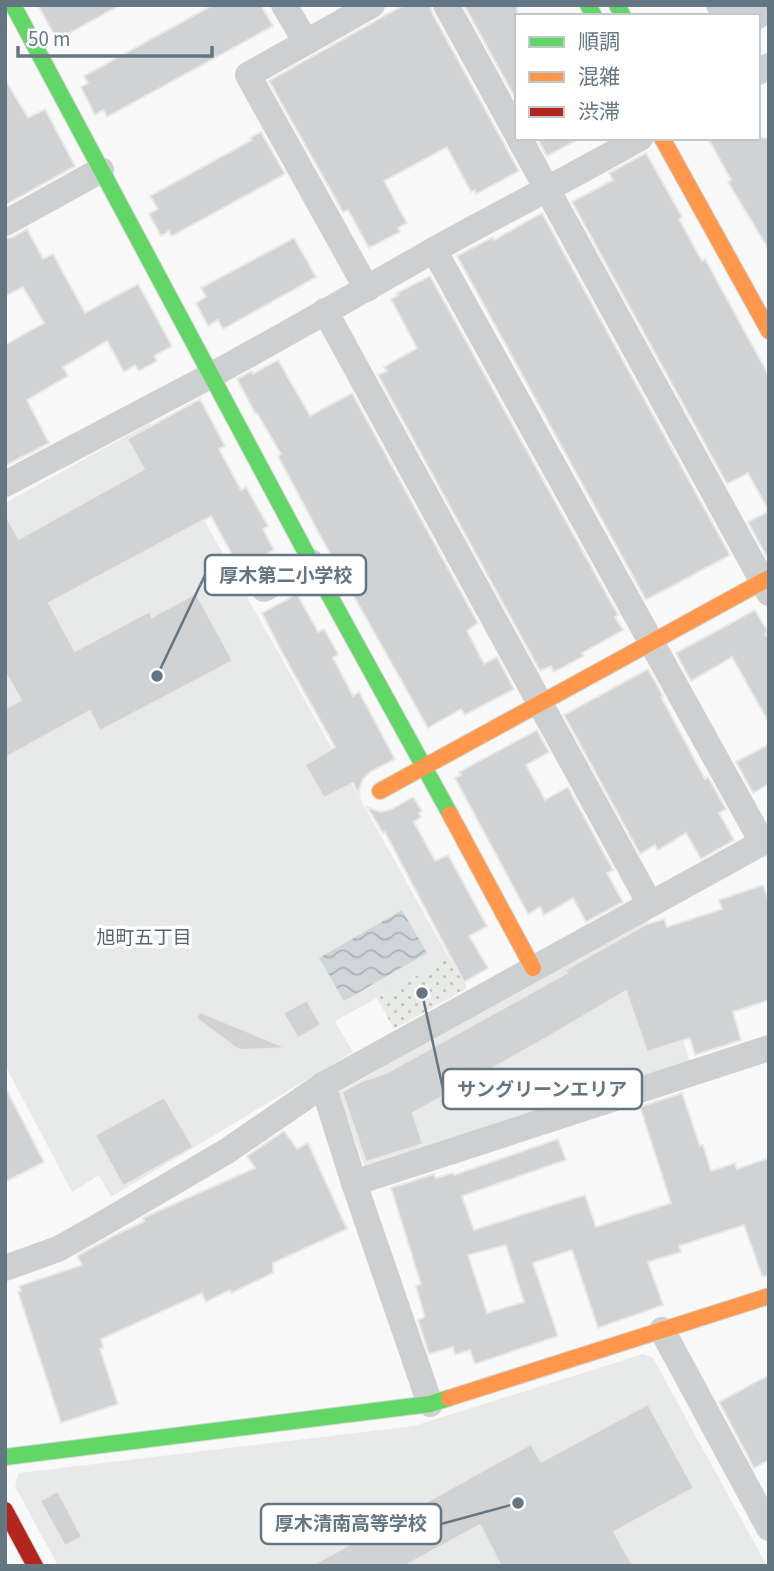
<svg xmlns="http://www.w3.org/2000/svg" width="774" height="1571" font-family="'Source Sans 3','Noto Sans JP',sans-serif">
<style>
.built{fill:#e8e9e9}
.park{fill:url(#park-dots)}
.water{fill:url(#water-waves)}
.building{fill:#d0d2d3;stroke:#e8e8e8;stroke-width:2;fill-rule:evenodd}
.lines{fill:none;stroke-linecap:round;stroke-linejoin:round}
.fast-casing{stroke:#d5d6d7;stroke-width:18}
.slow-casing{stroke:#d5d6d7;stroke-width:18}
.jam-casing{stroke:#d5d6d7;stroke-width:18}
.street{stroke:#cecfd0;stroke-width:26}
.fast{stroke:#63d668;stroke-width:16}
.slow{stroke:#ff974d;stroke-width:16}
.jam{stroke:#b3261e;stroke-width:16}
.labels{text-anchor:middle;stroke-width:7;stroke-linejoin:round;paint-order:stroke}
.neighbourhood-label{font-size:19px;fill:#57646e;stroke:#fff}
.leader{fill:none;stroke:#657683;stroke-width:2.5}
.callout-dot{fill:#657683;stroke:#fff;stroke-width:2.5}
.callout{fill:#fff;stroke:#657683;stroke-width:2.5}
.callout-label{font-size:19px;text-anchor:middle;font-weight:bold;fill:#657683}
</style>
<defs>
<pattern id="park-dots" width="8" height="8" patternUnits="userSpaceOnUse" patternTransform="scale(1.75)"><rect width="8" height="8" fill="#e8ebe6"/><path d="M2 2h.1M6 6h.1" fill="none" stroke="#c0c3c0" stroke-width="1.8" stroke-linecap="round"/></pattern>
<pattern id="water-waves" width="16" height="10" patternUnits="userSpaceOnUse" patternTransform="scale(1.75)"><rect width="16" height="10" fill="#ced6d9"/><path d="M0 5q4-4 8 0t8 0" fill="none" stroke="#abb2b5"/></pattern>
</defs>
<rect width="100%" height="100%" fill="#f9f9f9"/>
<g class="built">
<path d="M150 423 449 958 335 1021 353 1052 111 1197 99 1175 72 1192 5 1065V503Z"/>
<path d="M646 916 690 1063 365 1168 338 1093Z"/>
<path d="M643 1354 653 1358 767 1566H58L15 1486 19 1473 414 1426Z"/>
</g>
<path class="park" d="M449 958 467 988 394 1029 377 998Z"/>
<path class="water" d="M402 910 427 953 344 1001 319 958Z"/>
<g class="building">
<path d="M38 5H120L57 40Z"/>
<path d="M213 5H261L273 26 107 117 103 110 95 115 81 87 88 83 84 76Z"/>
<path d="M404 5H430L432 13 519 171 476 194 475 190 471 192 447 147 384 181 407 223 398 228 400 232 369 248 348 210 343 212 269 81Z"/>
<path d="M464 5H517V101Z"/>
<path d="M5 79 28 118 45 109 75 166 5 205Z"/>
<path d="M261 132 285 174 172 236 169 231 161 236 149 214 158 209 150 196 252 140 250 138Z"/>
<path d="M537 138H581L547 156Z"/>
<path d="M708 138H769V250L728 182 731 180Z"/>
<path d="M646 153 682 217 679 219 702 261 705 259 769 376V557H767L748 522 769 511 748 473 727 484 572 202 613 180 609 173Z"/>
<path d="M542 213 730 555 646 600 457 256 493 237 494 240Z"/>
<path d="M27 229 43 259 53 254 85 313 138 284 172 346 154 356 157 361 139 371 135 365 124 372 107 341 63 367 68 376 27 400 49 443 5 466V345L44 323 23 287 5 296V239L13 237Z"/>
<path d="M294 238 316 277 223 329 218 320 208 326 196 303 206 297 201 288Z"/>
<path d="M430 276 618 615 615 617 623 630 582 653 584 656 554 672 551 666 540 671 378 375 387 371 384 367 417 348 391 299 398 295 397 293Z"/>
<path d="M278 360 310 416 352 393 478 623 467 631 484 664 497 657 514 689 465 715 461 709 428 728 329 552 278 456 281 454 257 413H255L237 379 252 371 253 374Z"/>
<path d="M200 399 225 446 219 449 241 490 246 487 268 526 263 529 274 550 263 556 266 561 249 571 246 566 240 569 211 516 49 603 75 651 150 611 152 617 196 593 233 661 100 731 90 711 5 758V709L21 700 5 672V514L19 539 144 469 127 439Z"/>
<path d="M297 594 318 632 324 629 338 654 333 658 353 696 359 692 395 759 370 772 363 779 359 790 360 796 353 783 324 798 305 765 335 747 282 652 262 613Z"/>
<path d="M755 610 768 632 765 634 769 639V723L732 657 691 681 676 653Z"/>
<path d="M648 669 663 696 661 697 705 779 708 777 726 809 719 813 734 840 701 859 686 833 658 850 655 845 640 854 564 715Z"/>
<path d="M537 730 549 752 526 765 545 800 568 787 613 870 607 873 623 902 586 922 573 898 544 915 540 907 528 914 455 778 461 775 459 772Z"/>
<path d="M769 744V784L753 793 736 762Z"/>
<path d="M413 797 422 811 419 813 421 817 414 822 435 861 448 855 487 926 469 936 488 968 464 982 385 832 383 833 367 807 380 812 390 810Z"/>
<path d="M763 885 769 902V1000L733 1012 741 1040 695 1055 690 1038 647 1052 626 991 548 1037 413 1113 423 1144 366 1162 342 1092 362 1081 386 1073 567 973 565 970 645 925 664 919 667 927 722 909 719 900Z"/>
<path d="M307 1000 321 1025 298 1038 283 1013Z"/>
<path d="M200 1012 287 1048 240 1050 236 1048 196 1018Z"/>
<path d="M5 1087 44 1162 5 1182Z"/>
<path d="M682 1093 700 1146 703 1145 711 1171 735 1163 737 1169 769 1158V1276H762L744 1225 679 1246 681 1252 648 1262 663 1305 598 1328 572 1250 533 1263 558 1336 475 1364 470 1350 455 1355 453 1347 429 1354 418 1320 425 1317 416 1286 421 1284 391 1188 434 1174 436 1178 453 1173 454 1175 558 1139 566 1160 462 1196 474 1230 585 1195 596 1227 671 1203 640 1107ZM506 1245 524 1302 487 1313 468 1255Z"/>
<path d="M164 1097 193 1147 123 1186 95 1135Z"/>
<path d="M284 1131 297 1149 308 1143 347 1229 273 1263V1273L231 1293 230 1290 206 1302 202 1293 101 1339 103 1348 100 1349 118 1404 61 1423 18 1292 21 1291 19 1286 82 1265 77 1256 115 1235 145 1221 143 1218 145 1217 255 1168 247 1156Z"/>
<path d="M769 1375V1460L754 1468 719 1402Z"/>
<path d="M648 1404 694 1488 614 1532 633 1566H501L480 1525 405 1566H311L531 1444 541 1462Z"/>
<path d="M58 1491 82 1537 65 1546 40 1501Z"/>
</g>
<g class="lines">
<defs>
<g id="fast">
<path d="M13 5 311 562 450 814"/>
<path d="M588 5 594 16"/>
<path d="M617 5 623 16"/>
<path d="M5 1457 430 1404 449 1398"/>
</g>
<g id="slow">
<path d="M662 138 769 331"/>
<path d="M380 791 769 578"/>
<path d="M450 814 533 968"/>
<path d="M449 1398 769 1296"/>
</g>
<path id="jam" d="M5 1510 35 1566"/>
</defs>
<use href="#fast" class="fast-casing"/>
<use href="#slow" class="slow-casing"/>
<use href="#jam" class="jam-casing"/>
<g class="street">
<path d="M284 5 306 42"/>
<path d="M446 5 517 134"/>
<path d="M719 5 758 16"/>
<path d="M758 72 769 66"/>
<path d="M519 138 769 593"/>
<path d="M5 223 101 170"/>
<path d="M434 250 762 842"/>
<path d="M367 289 248 75 372 5"/>
<path d="M325 311 650 904"/>
<path d="M5 484C74 447 143 412 212 375 287 334 360 292 434 250 502 212 572 177 640 138"/>
<path d="M264 589 311 562"/>
<path d="M323 1085 354 1183 430 1404"/>
<path d="M354 1183 769 1048"/>
<path d="M5 1268 58 1249 99 1226 227 1151 323 1085 769 839"/>
<path d="M662 1330 769 1528"/>
</g>
<use href="#fast" class="fast"/>
<use href="#slow" class="slow"/>
<use href="#jam" class="jam"/>
</g>
<g class="labels">
<g class="neighbourhood-label">
<text x="144" y="944">旭町五丁目</text>
</g>
</g>
<path class="leader" d="M157 676L205 575M422 993L443 1089M518 1503L441 1524"/>
<g class="callout-dot">
<circle cx="157" cy="676" r="7"/>
<circle cx="422" cy="993" r="7"/>
<circle cx="518" cy="1503" r="7"/>
</g>
<g class="callout">
<rect x="205" y="555" width="161" height="40" rx="7"/>
<rect x="443" y="1069" width="199" height="40" rx="7"/>
<rect x="261" y="1504" width="180" height="40" rx="7"/>
</g>
<g class="callout-label">
<text x="286" y="582">厚木第二小学校</text>
<text x="542" y="1096">サングリーンエリア</text>
<text x="351" y="1530">厚木清南高等学校</text>
</g>
<rect width="774" height="1571" fill="none" stroke="#657683" stroke-width="14"/>
<rect x="515" y="14" width="245" height="126" fill="#ffffff" stroke="#c1c8cd" stroke-width="2"/>
<rect x="529" y="37" width="35" height="10" fill="#63d668" stroke="#c1c8cd" stroke-width="2"/>
<text x="578" y="49" font-size="21" fill="#657683">順調</text>
<rect x="529" y="72" width="35" height="10" fill="#ff974d" stroke="#c1c8cd" stroke-width="2"/>
<text x="578" y="84" font-size="21" fill="#657683">混雑</text>
<rect x="529" y="107" width="35" height="10" fill="#b3261e" stroke="#c1c8cd" stroke-width="2"/>
<text x="578" y="119" font-size="21" fill="#657683">渋滞</text>
<path d="M18 46v10h194v-10" fill="none" stroke="#657683" stroke-width="3.5"/>
<text x="28" y="46" font-size="21" fill="#657683" stroke="#ffffff" stroke-width="5" paint-order="stroke">50 m</text>
</svg>
